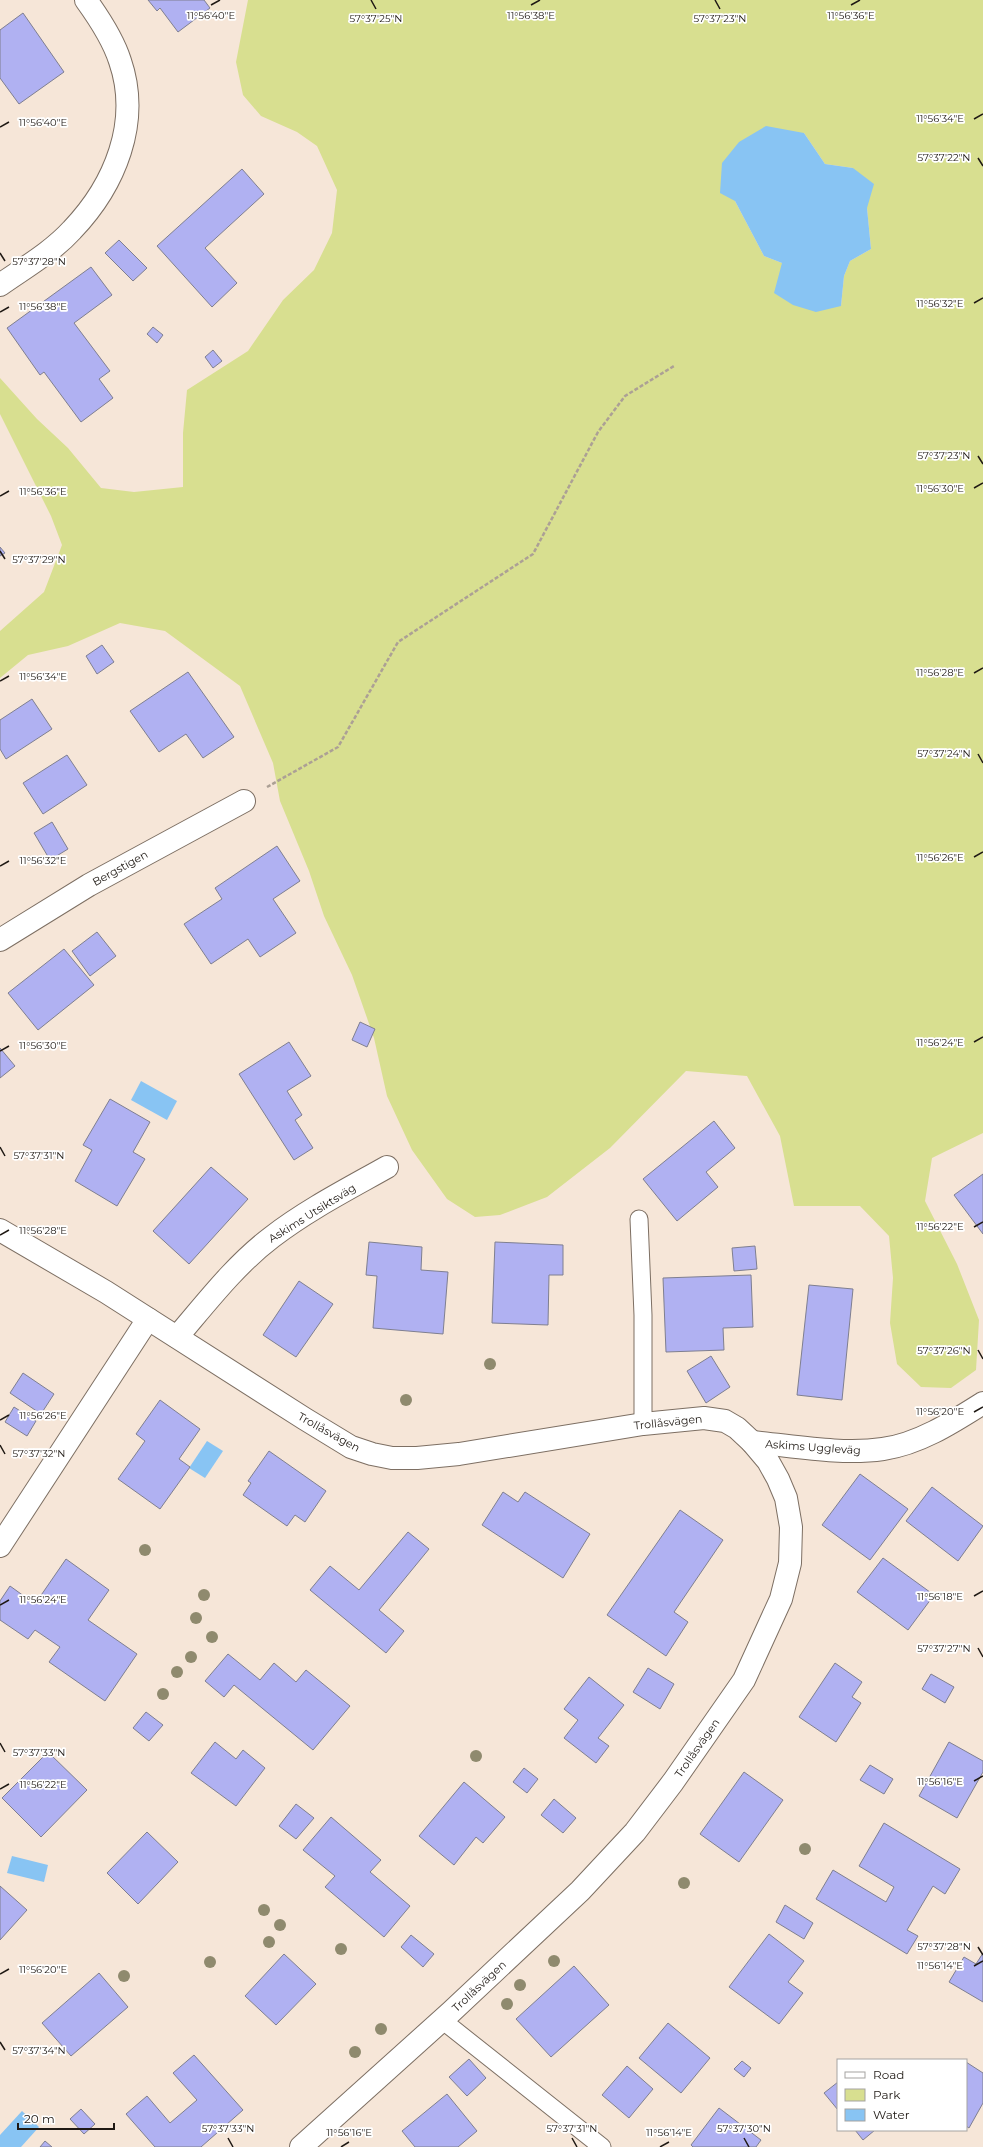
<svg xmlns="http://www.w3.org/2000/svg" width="983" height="2147" font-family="Montserrat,sans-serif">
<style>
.green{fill:#d8df90;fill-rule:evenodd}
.water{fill:#88c4f3}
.building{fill:#b0b1f2;stroke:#7f7f90}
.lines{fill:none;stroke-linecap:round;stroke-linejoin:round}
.lane-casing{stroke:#7d6f63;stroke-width:19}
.street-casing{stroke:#7d6f63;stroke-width:24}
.path{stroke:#aca095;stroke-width:2.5;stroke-dasharray:4 2;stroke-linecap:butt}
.lane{stroke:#fff;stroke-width:17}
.street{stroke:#fff;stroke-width:22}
.tree{fill:#8f8a6e}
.ticks{fill:none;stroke:#1f1914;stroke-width:1.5}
.labels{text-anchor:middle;stroke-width:3.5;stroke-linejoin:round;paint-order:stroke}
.street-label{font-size:11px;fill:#1f1914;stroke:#fff}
.ticks-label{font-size:10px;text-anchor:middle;fill:#1f1914;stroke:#fff;stroke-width:3.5;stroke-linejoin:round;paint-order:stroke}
</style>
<rect width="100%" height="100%" fill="#f6e6d8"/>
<path class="green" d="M248 0H983V1133L932 1158 925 1201 957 1264 979 1320 976 1370 951 1388 921 1387 897 1364 890 1323 893 1278 889 1236 860 1206H794L780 1136 747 1076 686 1071 610 1148 547 1197 500 1215 475 1217 447 1199 412 1150 387 1096 374 1038 352 975 324 916 309 871 280 801 273 763 240 686 165 631 120 623 68 646 28 655 0 678V631L44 592 62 545 51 516 0 414V378L37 419 68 448 101 488 134 492 183 487V433L187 390 248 351 283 300 314 270 332 233 337 190 317 146 297 132 261 116 243 95 236 62ZM804 133 825 164 853 168 867 208 871 249 850 261 844 276 841 306 782 263 764 256 735 201Z"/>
<g class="water">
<path d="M766 126 804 133 825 164 853 168 874 184 867 208 871 249 850 261 844 276 841 306 816 312 793 305 774 293 782 263 764 256 735 201 720 193 722 163 739 142Z"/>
<path d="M141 1081 177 1101 167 1120 131 1100Z"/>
<path d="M207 1441 223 1451 205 1478 189 1468Z"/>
<path d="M12 1856 48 1865 44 1882 7 1873Z"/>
<path d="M22 2111 39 2127 21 2147H0V2135Z"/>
</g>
<g class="building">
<path d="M148 0H204L210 8 178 32 160 8 157 11Z"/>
<path d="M23 13 64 72 19 104 0 78V30Z"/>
<path d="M242 169 264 194 205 248 237 283 212 307 157 246Z"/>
<path d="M119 240 147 268 133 281 105 253Z"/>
<path d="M91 267 112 295 74 323 110 371 99 379 113 398 81 422 44 372 40 375 7 328Z"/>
<path d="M153 327 163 335 157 343 147 334Z"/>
<path d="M213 350 222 361 213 368 205 357Z"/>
<path d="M0 547 5 553 0 556Z"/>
<path d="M102 645 114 662 97 674 86 656Z"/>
<path d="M188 672 234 737 203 758 186 734 159 752 130 711Z"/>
<path d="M32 699 52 729 6 759 0 749V720Z"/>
<path d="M67 755 87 785 43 814 23 783Z"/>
<path d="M52 822 68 849 50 860 34 833Z"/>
<path d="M277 846 300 881 273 899 296 933 260 957 248 939 211 964 184 924 222 899 215 888Z"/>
<path d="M97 932 116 956 90 976 72 951Z"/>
<path d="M64 949 94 985 38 1030 8 993Z"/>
<path d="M360 1022 375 1029 367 1047 352 1040Z"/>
<path d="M289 1042 311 1076 287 1091 302 1115 295 1120 313 1148 294 1160 239 1074Z"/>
<path d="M0 1048 15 1066 0 1078Z"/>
<path d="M110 1099 150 1122 133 1152 145 1159 117 1206 75 1181 92 1150 83 1145Z"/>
<path d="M714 1121 735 1148 706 1172 718 1187 677 1221 643 1179Z"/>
<path d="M211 1167 248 1199 189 1264 153 1231Z"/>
<path d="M983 1174V1234L954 1195Z"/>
<path d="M369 1242 422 1247 421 1270 448 1272 443 1334 373 1328 377 1276 366 1275Z"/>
<path d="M495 1242 563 1245V1275H549L548 1325 492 1323Z"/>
<path d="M755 1246 757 1269 734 1271 732 1248Z"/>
<path d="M751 1275 753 1327 723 1328 724 1350 666 1352 663 1278Z"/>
<path d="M299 1281 333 1304 296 1357 263 1335Z"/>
<path d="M809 1285 853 1289 842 1400 797 1395Z"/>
<path d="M711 1356 730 1387 706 1403 687 1371Z"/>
<path d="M23 1373 54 1394 41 1414 10 1393Z"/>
<path d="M160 1400 200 1429 179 1459 190 1467 160 1509 118 1479 145 1441 136 1434Z"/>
<path d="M14 1407 36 1421 27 1436 5 1422Z"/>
<path d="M269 1451 326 1491 305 1522 295 1515 287 1526 243 1495 251 1483 248 1481Z"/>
<path d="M860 1474 908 1509 870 1560 822 1525Z"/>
<path d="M932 1487 983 1526 958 1561 906 1521Z"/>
<path d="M503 1492 518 1502 525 1492 590 1534 563 1578 482 1525Z"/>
<path d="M680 1510 723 1540 674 1612 688 1622 666 1656 607 1615Z"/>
<path d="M408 1532 429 1549 379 1610 404 1631 386 1653 310 1590 330 1566 359 1590Z"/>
<path d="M883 1558 934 1595 908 1630 857 1592Z"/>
<path d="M66 1559 109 1590 88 1620 137 1654 105 1701 49 1662 60 1647 35 1630 28 1639 0 1620V1601L10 1586 35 1604Z"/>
<path d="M228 1654 260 1680 274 1663 296 1682 306 1670 350 1706 313 1750 234 1685 224 1697 205 1681Z"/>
<path d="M835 1663 862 1682 852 1697 861 1703 836 1742 799 1717Z"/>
<path d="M648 1668 674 1684 660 1709 633 1692Z"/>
<path d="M931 1674 954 1687 945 1703 922 1689Z"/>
<path d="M589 1677 624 1705 598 1738 609 1746 596 1763 564 1738 578 1720 564 1709Z"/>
<path d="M146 1712 163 1725 149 1741 133 1728Z"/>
<path d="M215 1742 236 1759 243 1750 265 1768 236 1806 191 1773Z"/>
<path d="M949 1742 983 1761V1772L957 1818 919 1796Z"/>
<path d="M48 1752 87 1790 41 1837 2 1798Z"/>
<path d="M870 1765 893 1779 884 1794 860 1780Z"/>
<path d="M524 1768 538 1779 527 1793 513 1782Z"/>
<path d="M744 1772 783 1800 739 1862 700 1834Z"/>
<path d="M464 1782 505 1817 483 1843 476 1837 454 1865 419 1836Z"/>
<path d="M554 1799 576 1818 563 1833 541 1815Z"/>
<path d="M296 1804 314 1818 296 1839 279 1826Z"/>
<path d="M331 1817 381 1860 370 1872 410 1906 384 1937 325 1887 335 1876 303 1850Z"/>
<path d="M884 1823 960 1869 945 1894 933 1886 907 1930 918 1936 907 1954 816 1899 833 1870 886 1902 894 1887 859 1866Z"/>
<path d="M147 1832 178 1862 138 1904 107 1873Z"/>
<path d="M0 1886 27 1910 0 1940Z"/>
<path d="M785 1905 813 1923 804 1939 776 1922Z"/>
<path d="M769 1934 804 1961 788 1982 803 1993 779 2024 729 1987Z"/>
<path d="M411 1935 434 1954 423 1967 401 1947Z"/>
<path d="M983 1953V2002L949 1982 964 1957 976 1964Z"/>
<path d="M284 1954 316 1984 276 2025 245 1996Z"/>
<path d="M574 1966 609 2005 551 2057 516 2019Z"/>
<path d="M99 1973 128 2007 71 2056 42 2023Z"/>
<path d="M668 2023 710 2058 681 2093 639 2058Z"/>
<path d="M194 2055 243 2110 201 2147H155L126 2114 147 2096 170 2123 197 2100 173 2073Z"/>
<path d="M469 2059 486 2078 467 2096 449 2077Z"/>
<path d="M742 2061 751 2068 744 2077 734 2069Z"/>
<path d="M966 2062 983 2073V2103L969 2128 966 2126Z"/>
<path d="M627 2066 653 2089 629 2118 602 2095Z"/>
<path d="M838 2082V2110L824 2093Z"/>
<path d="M447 2094 477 2131 458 2147H415L402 2131Z"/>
<path d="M719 2108 761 2140 756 2147H693L691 2145Z"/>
<path d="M81 2109 95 2124 84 2134 70 2119Z"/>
<path d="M855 2130H875L863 2140Z"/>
<path d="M45 2141 52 2147H40Z"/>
</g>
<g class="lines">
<defs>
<g id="lane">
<path d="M639 1219 643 1315V1424"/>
<path d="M442 2020 602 2147"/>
</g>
<g id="street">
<path d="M0 285C24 268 52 252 72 230 115 185 141 122 120 61 113 39 99 18 86 0"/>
<path d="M0 940 89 885 244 801"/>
<path d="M0 1230 106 1292 305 1419 351 1447 372 1454 392 1458H417L459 1454 643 1424 704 1418 725 1421 737 1428 752 1442 768 1461 778 1479 786 1498 791 1527 790 1563 781 1599 744 1680 673 1782 635 1832 580 1891 451 2012 301 2147"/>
<path d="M177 1337C207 1302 235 1265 272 1237 307 1210 348 1189 387 1167"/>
<path d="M752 1442C795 1446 841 1455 883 1449 919 1444 953 1422 983 1403"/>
<path d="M0 1546 148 1319"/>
</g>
</defs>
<use href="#lane" class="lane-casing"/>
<use href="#street" class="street-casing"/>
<path class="path" d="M267 787 338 747 398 642 533 554 598 432 625 396 674 366"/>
<use href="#lane" class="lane"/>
<use href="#street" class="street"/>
</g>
<g class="tree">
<circle cx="490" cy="1364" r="6"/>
<circle cx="406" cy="1400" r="6"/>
<circle cx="145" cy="1550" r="6"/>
<circle cx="204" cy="1595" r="6"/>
<circle cx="196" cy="1618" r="6"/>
<circle cx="212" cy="1637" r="6"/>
<circle cx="191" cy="1657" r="6"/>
<circle cx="177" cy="1672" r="6"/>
<circle cx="163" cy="1694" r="6"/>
<circle cx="476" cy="1756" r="6"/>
<circle cx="805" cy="1849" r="6"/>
<circle cx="684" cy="1883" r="6"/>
<circle cx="264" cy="1910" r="6"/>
<circle cx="280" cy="1925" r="6"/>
<circle cx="269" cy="1942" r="6"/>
<circle cx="341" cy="1949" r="6"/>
<circle cx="554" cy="1961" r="6"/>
<circle cx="210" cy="1962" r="6"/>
<circle cx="124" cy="1976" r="6"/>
<circle cx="520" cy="1985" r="6"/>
<circle cx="507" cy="2004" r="6"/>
<circle cx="381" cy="2029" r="6"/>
<circle cx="355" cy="2052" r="6"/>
</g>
<path class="ticks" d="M371 0 376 9M715 0 720 9M211 5 220 0M531 5 540 0M851 5 860 0M974 119 983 114M0 127 9 122M978 158 983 166M0 253 5 261M974 303 983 298M0 312 9 307M978 456 983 464M974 488 983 483M0 496 9 491M0 551 5 559M974 673 983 668M0 681 9 676M978 754 983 763M974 857 983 852M0 866 9 861M974 1042 983 1037M0 1051 9 1046M0 1147 5 1156M974 1227 983 1222M0 1235 9 1230M978 1350 983 1359M974 1412 983 1407M0 1420 9 1415M0 1445 5 1454M974 1596 983 1591M0 1605 9 1600M978 1648 983 1657M0 1743 5 1752M974 1781 983 1776M0 1789 9 1784M978 1947 983 1955M974 1966 983 1961M0 1974 9 1969M0 2042 5 2050M228 2138 233 2147M572 2138 577 2147M744 2138 749 2147M341 2147 349 2142M660 2147 669 2142"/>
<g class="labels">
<g class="street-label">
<text transform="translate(120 868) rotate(-29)" y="4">Bergstigen</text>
<text transform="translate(312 1213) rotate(-32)" y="4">Askims Utsiktsväg</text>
<text transform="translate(668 1422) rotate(-6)" y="4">Trollåsvägen</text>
<text transform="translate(329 1432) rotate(29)" y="4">Trollåsvägen</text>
<text transform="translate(813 1447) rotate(4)" y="4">Askims Uggleväg</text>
<text transform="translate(697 1748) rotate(-55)" y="4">Trollåsvägen</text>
<text transform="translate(479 1986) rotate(-43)" y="4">Trollåsvägen</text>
</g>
</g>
<g class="ticks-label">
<text x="211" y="19">11°56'40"E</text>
<text x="531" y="19">11°56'38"E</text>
<text x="851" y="19">11°56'36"E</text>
<text x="376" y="22">57°37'25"N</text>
<text x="720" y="22">57°37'23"N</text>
<text x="940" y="122">11°56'34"E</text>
<text x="43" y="126">11°56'40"E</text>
<text x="944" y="161">57°37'22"N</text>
<text x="39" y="265">57°37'28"N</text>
<text x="940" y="307">11°56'32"E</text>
<text x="43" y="310">11°56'38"E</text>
<text x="944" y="459">57°37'23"N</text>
<text x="940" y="492">11°56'30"E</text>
<text x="43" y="495">11°56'36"E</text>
<text x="39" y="563">57°37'29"N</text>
<text x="940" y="676">11°56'28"E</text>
<text x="43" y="680">11°56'34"E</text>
<text x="944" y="757">57°37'24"N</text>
<text x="940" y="861">11°56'26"E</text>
<text x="43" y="864">11°56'32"E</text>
<text x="940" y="1046">11°56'24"E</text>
<text x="43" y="1049">11°56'30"E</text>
<text x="39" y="1159">57°37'31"N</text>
<text x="940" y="1230">11°56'22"E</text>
<text x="43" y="1234">11°56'28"E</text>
<text x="944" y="1354">57°37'26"N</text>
<text x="940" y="1415">11°56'20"E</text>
<text x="43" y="1419">11°56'26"E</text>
<text x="39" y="1457">57°37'32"N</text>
<text x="940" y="1600">11°56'18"E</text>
<text x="43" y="1603">11°56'24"E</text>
<text x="944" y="1652">57°37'27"N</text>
<text x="39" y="1756">57°37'33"N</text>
<text x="940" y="1785">11°56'16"E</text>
<text x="43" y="1788">11°56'22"E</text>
<text x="944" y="1950">57°37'28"N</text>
<text x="940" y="1969">11°56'14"E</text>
<text x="43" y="1973">11°56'20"E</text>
<text x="39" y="2054">57°37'34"N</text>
<text x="228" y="2132">57°37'33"N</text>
<text x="572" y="2132">57°37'31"N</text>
<text x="744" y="2132">57°37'30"N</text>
<text x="349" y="2136">11°56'16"E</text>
<text x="669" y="2136">11°56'14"E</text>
</g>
<rect x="837" y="2059" width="130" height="72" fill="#ffffff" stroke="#a5a3a1"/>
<rect x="845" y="2072" width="20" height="6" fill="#ffffff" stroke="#a5a3a1"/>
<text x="873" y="2079" font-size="12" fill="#1f1914">Road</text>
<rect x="845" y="2089" width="20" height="12" fill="#d8df90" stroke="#a5a3a1"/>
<text x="873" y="2099" font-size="12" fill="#1f1914">Park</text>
<rect x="845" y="2109" width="20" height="12" fill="#88c4f3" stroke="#a5a3a1"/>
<text x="873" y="2119" font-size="12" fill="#1f1914">Water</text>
<path d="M18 2123v6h96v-6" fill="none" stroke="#1f1914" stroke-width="2"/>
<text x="24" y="2123" font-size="12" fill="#1f1914" stroke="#ffffff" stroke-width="3" paint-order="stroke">20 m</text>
</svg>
